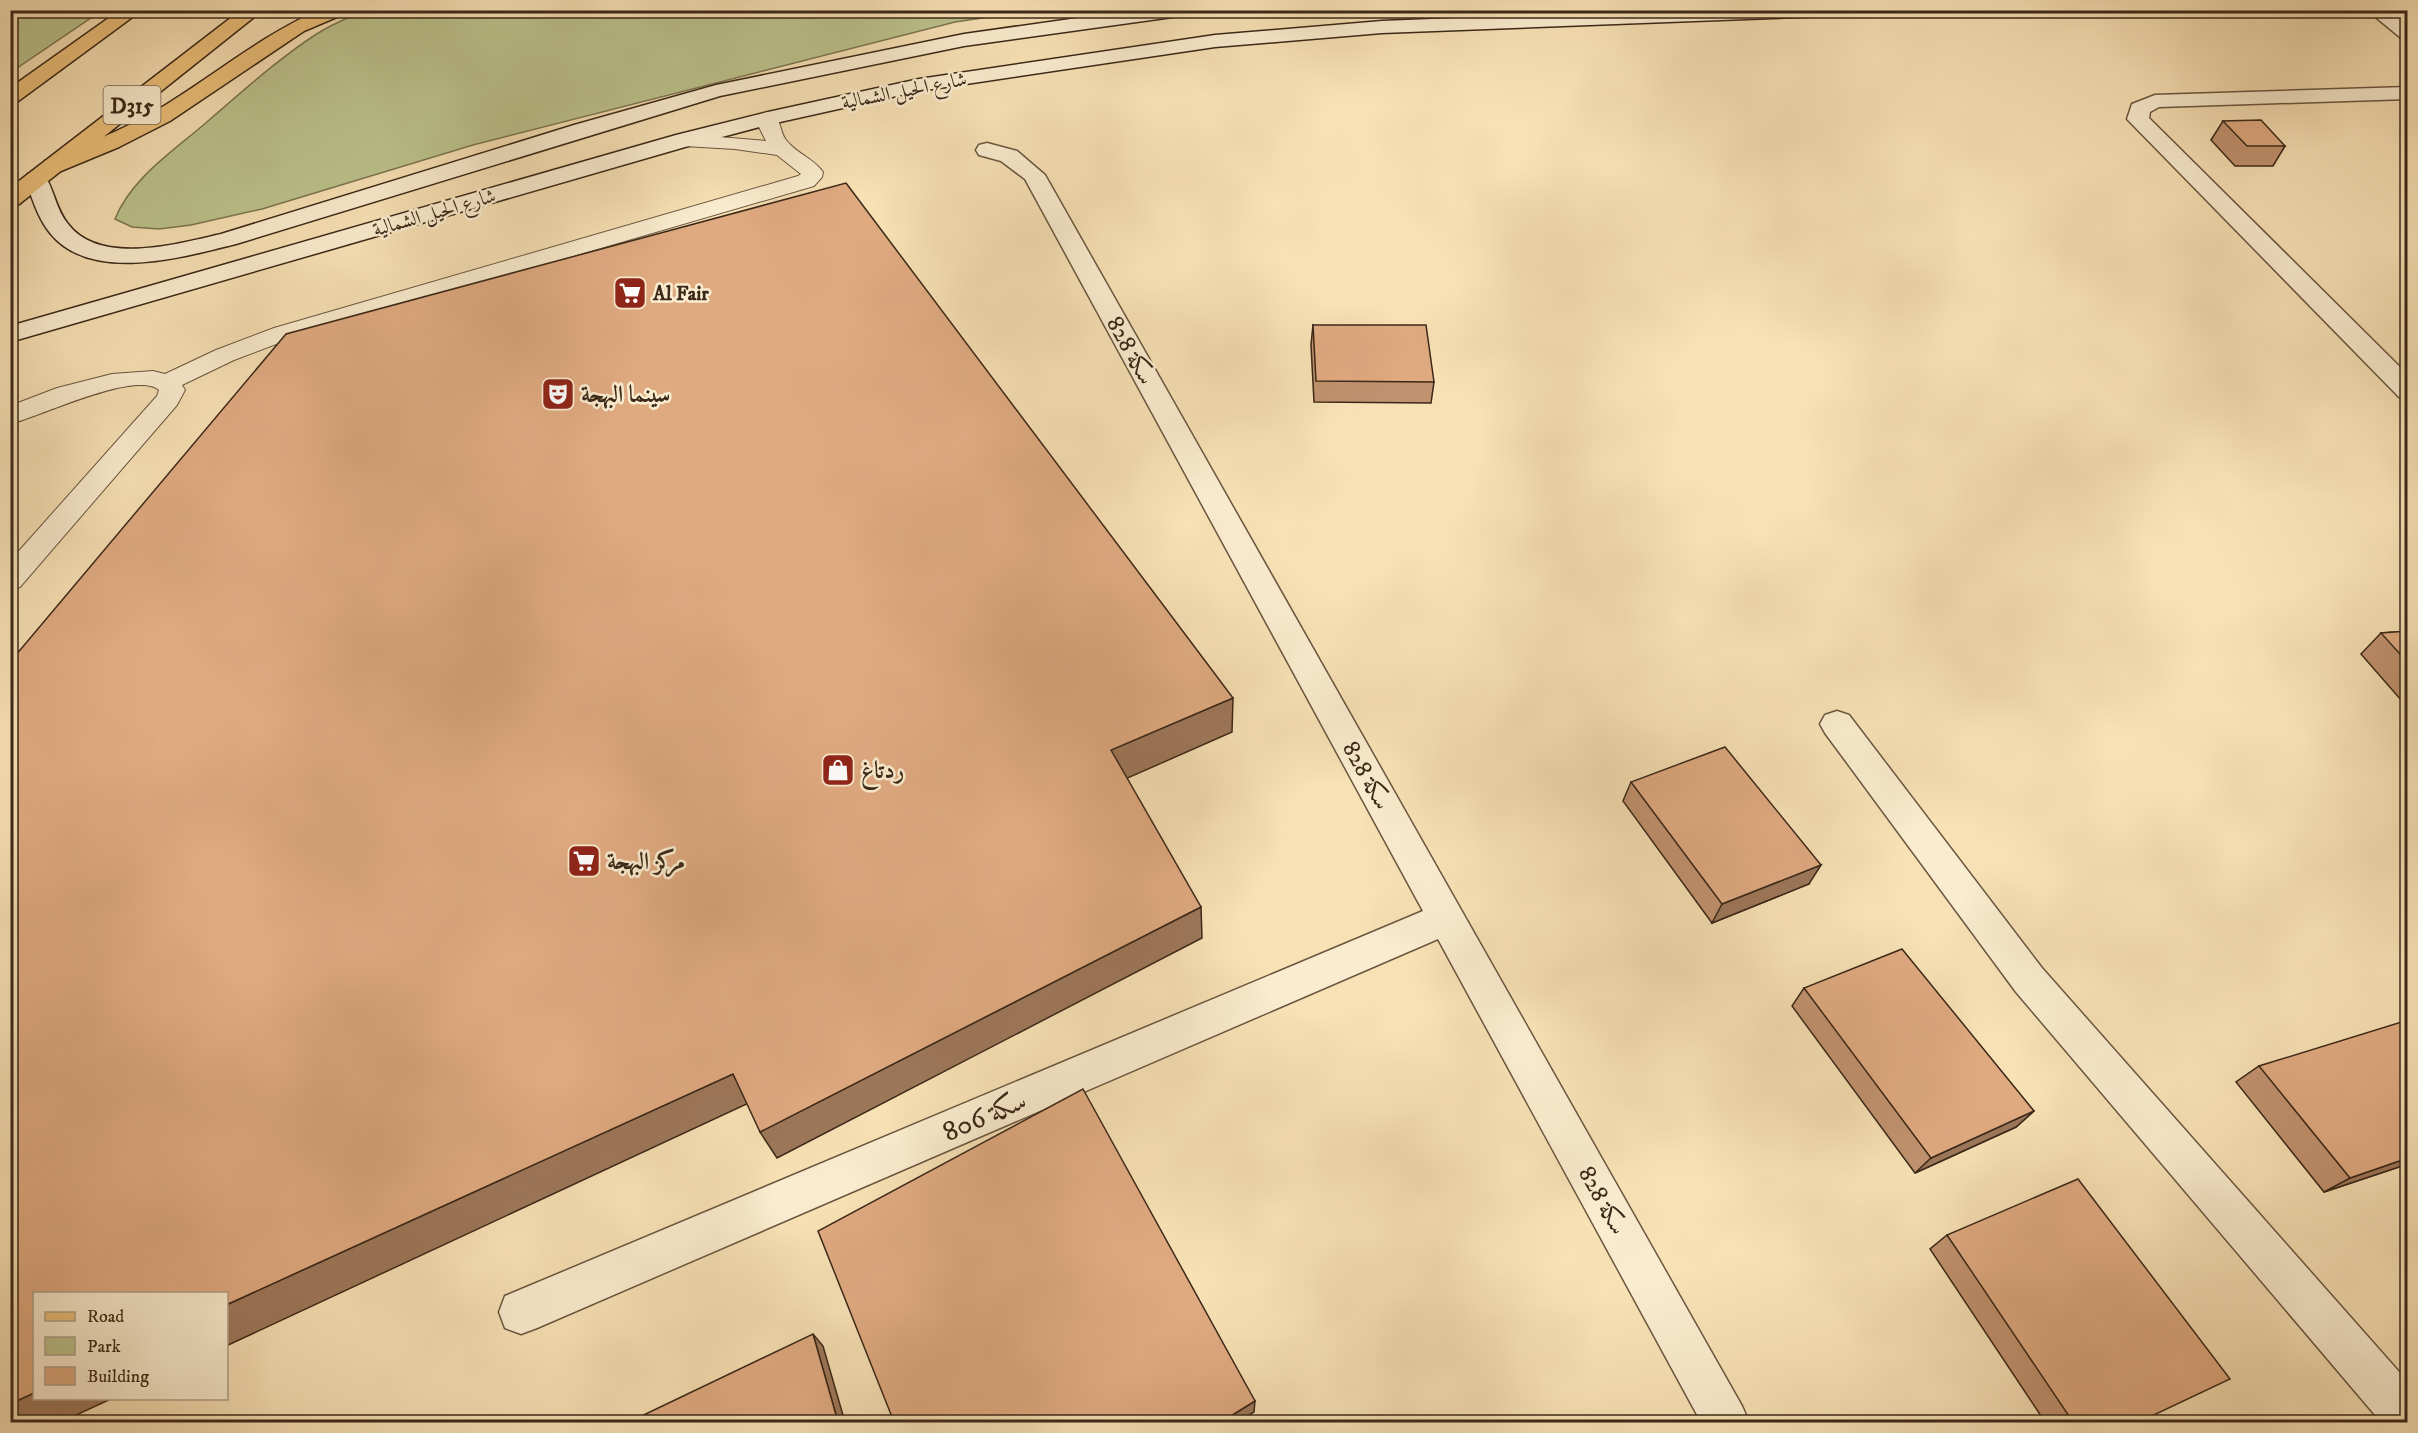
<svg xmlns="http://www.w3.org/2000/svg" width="2418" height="1433" font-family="'IM FELL DW Pica',Amiri,serif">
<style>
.green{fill:#bcc38d;stroke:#7c7652;stroke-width:1.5}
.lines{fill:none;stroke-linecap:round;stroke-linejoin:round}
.lane-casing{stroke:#6a563f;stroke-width:2}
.street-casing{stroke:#6a563f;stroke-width:3}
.secondary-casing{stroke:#3b2818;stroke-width:3}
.primary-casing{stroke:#3b2818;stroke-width:3}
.highway-casing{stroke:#3b2818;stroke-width:3}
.lane{fill:#faeccf;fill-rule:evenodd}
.street{fill:#faeccf;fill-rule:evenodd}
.secondary{fill:#faeccf;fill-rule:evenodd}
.primary{fill:#ecc07a;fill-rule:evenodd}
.highway{fill:#ecc07a;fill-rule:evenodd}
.wall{fill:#c1926f;stroke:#3b2818;stroke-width:1.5}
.shaded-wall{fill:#9d775a;stroke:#3b2818;stroke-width:1.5}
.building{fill:#e0aa81;stroke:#3b2818;stroke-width:1.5}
.labels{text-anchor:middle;stroke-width:5;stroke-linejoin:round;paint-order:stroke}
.far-street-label{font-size:20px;fill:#3b2818;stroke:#faeccf}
.far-poi-label{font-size:20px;font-weight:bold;fill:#3b2818;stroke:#faeccf;text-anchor:start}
.shield{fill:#faeccf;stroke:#74634f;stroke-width:1.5}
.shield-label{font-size:22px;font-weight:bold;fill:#3b2818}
.street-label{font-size:24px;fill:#3b2818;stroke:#faeccf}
.poi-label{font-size:24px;font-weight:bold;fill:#3b2818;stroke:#faeccf;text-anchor:start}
.near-street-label{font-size:28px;fill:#3b2818;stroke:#faeccf}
</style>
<rect width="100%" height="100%" fill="#f7e1b5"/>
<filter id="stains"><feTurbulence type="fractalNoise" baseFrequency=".00333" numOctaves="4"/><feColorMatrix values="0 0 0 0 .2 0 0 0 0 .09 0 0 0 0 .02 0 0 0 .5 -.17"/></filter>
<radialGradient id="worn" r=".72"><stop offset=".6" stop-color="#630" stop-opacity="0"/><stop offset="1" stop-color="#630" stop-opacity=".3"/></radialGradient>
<g class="green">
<path d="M11 10H101V11L11 72Z"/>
<path d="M369 11V10L1029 11 955 22 473 145 262 209 191 225 159 229 132 227 115 219C132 177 175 150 208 121 243 91 277 60 315 35 332 24 350 16 369 11Z"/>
</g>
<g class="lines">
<defs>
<path id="lane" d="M768 112 775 114C781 122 780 132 786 140 796 153 814 159 823 172L822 177 814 186 292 338 234 360 182 385 185 390 177 405 20 587 10 590V561L157 396 159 390C135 370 39 417 10 424V406L57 388 112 374 153 371 165 374 216 350 274 328 798 176 801 174 777 155 735 149 684 146 677 144 674 140 677 136 684 134 766 141 759 127 758 118 761 114Z"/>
<g id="street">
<path d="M2367 10H2389L2408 24V40L2401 38Z"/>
<path d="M2408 87V99L2159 107 2150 112 2149 118 2408 375V399L2399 397 2127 119 2132 104 2155 95Z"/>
<path d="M987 143 1017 151 1045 175 1742 1406 1749 1422H1701L1438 939 537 1328 521 1334 505 1328 499 1312 505 1296 1423 911 1025 179 1001 161 979 155 976 150 979 145Z"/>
<path d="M1837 711 1849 715 2042 968 2408 1382V1422H2381L2016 992 1825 733 1820 724 1825 715Z"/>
</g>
<g id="secondary">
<path d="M1134 10H1189L1187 14 1180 16 964 46 720 96 236 244C183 257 91 284 50 233 37 217 32 197 25 179L28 174 36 172 44 174C54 189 56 210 68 224 100 266 177 244 221 234L574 125 716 85 964 34Z"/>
<path d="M1661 10H1836L1834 14 1827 16 1382 33 1215 47 919 91 771 124 692 145 10 342V326L676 135 768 112 919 79 1215 35 1382 21Z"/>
</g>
<g id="primary">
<path d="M120 10H142L17 102 10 104V88Z"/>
<path d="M241 10H263L18 205 10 207V188Z"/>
</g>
<path id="highway" d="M319 10H346L344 14 304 31 170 121 119 147 61 171 53 173 45 171 42 166 45 161C82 146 120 131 154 112 210 79 260 36 319 10Z"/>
</defs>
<use href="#lane" class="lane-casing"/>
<use href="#street" class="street-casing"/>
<use href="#secondary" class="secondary-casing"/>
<use href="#primary" class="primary-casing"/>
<use href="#highway" class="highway-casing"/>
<use href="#lane" class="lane"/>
<use href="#street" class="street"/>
<use href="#secondary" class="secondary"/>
<use href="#primary" class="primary"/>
<use href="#highway" class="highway"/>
</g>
<g class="wall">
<path d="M2223 121 2285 146 2273 166H2235L2211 140Z"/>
<path d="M1313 325 1434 382 1431 403 1314 402 1311 345Z"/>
<path d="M2408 631V708L2361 654 2381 633Z"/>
<path d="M1631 782 1809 884 1712 923 1623 801Z"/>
<path d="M1804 988 2034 1111 2016 1127 1915 1173 1792 1006Z"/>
<path d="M2259 1066 2408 1164 2324 1192 2236 1082Z"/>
<path d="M1947 1235 2139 1422H2045L1930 1249Z"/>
</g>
<g class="shaded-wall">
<path d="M1233 698 1232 732 1114 784 1111 750Z"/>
<path d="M1821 865 1809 884 1712 923 1722 904Z"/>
<path d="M1201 907 1202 938 777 1158 760 1132Z"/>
<path d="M733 1074 751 1102 226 1346V1305Z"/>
<path d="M2034 1111 2016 1127 1915 1173 1931 1158Z"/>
<path d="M2408 1158V1164L2324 1192 2350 1178Z"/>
<path d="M813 1334 823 1346 845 1422H838Z"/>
<path d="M34 1393V1398H113L61 1422H10V1404Z"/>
<path d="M1255 1401 1254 1412 1237 1422H1221Z"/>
</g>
<g class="building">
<path d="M2261 120 2285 146H2247L2223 121Z"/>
<path d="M846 183 1233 698 1111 750 1201 907 760 1132 733 1074 226 1305V1293H34V1393L10 1404V662L286 334Z"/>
<path d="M1313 325H1426L1434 382 1316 381Z"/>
<path d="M2408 631V663L2381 633Z"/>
<path d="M1725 747 1821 865 1722 904 1631 782Z"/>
<path d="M1902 949 2034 1111 1931 1158 1804 988Z"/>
<path d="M2408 1020V1158L2350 1178 2259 1066Z"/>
<path d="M1083 1089 1255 1401 1221 1422H894L818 1231Z"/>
<path d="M2078 1179 2230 1379 2139 1422H2073L1947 1235Z"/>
<path d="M813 1334 838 1422H629Z"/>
</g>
<defs>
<symbol id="supermarket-square" viewBox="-11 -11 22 22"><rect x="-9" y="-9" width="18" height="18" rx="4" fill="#8f2418" stroke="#faeccf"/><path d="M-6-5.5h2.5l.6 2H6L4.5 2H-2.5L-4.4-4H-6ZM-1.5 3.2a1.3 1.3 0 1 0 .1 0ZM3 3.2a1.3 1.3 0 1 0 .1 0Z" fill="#fff"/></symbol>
<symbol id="theatre-square" viewBox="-11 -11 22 22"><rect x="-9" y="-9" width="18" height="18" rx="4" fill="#8f2418" stroke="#faeccf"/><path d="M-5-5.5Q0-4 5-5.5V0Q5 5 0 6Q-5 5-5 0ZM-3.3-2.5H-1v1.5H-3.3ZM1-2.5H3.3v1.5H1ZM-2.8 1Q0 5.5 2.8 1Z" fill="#fff"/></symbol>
<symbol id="shop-square" viewBox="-11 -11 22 22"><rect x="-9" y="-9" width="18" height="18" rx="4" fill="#8f2418" stroke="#faeccf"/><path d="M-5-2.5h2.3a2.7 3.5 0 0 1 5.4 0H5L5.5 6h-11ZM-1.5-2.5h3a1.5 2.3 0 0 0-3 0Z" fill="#fff"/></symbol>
</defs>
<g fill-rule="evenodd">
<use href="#supermarket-square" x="611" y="274" width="38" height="38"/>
<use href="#theatre-square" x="539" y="375" width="38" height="38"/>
<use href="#shop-square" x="819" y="751" width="38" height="38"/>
<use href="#supermarket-square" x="565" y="842" width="38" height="38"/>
</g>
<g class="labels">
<g class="far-street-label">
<text transform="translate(904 90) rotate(-11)" y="7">شارع الحيل الشمالية</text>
<text transform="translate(434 212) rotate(-16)" y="7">شارع الحيل الشمالية</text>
</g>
<g class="far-poi-label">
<text x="653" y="300">Al Fair</text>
</g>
<rect class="shield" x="103.5" y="86" width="57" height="38" rx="4.5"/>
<g class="shield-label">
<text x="132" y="113">D315</text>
</g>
<g class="street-label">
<text transform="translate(1131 350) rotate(61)" y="8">سكة 828</text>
<text transform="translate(1367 775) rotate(61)" y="8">سكة 828</text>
<text transform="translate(1603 1200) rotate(61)" y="8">سكة 828</text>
</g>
<g class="poi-label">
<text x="581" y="402">سينما البهجة</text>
<text x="861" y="778">ردتاغ</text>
<text x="607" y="869">مركز البهجة</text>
</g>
<g class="near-street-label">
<text transform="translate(984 1115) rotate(-23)" y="10">سكة 806</text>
</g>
</g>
<rect width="2418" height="1433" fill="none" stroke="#f7e1b5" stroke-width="36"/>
<rect x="12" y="12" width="2394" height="1409" fill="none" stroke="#3b2818" stroke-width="3"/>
<rect x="18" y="18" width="2382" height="1397" fill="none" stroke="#3b2818" stroke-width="1.5"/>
<rect x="33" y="1292" width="195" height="108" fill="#faeccf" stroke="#ae9e86" stroke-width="1.5"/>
<rect x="45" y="1312" width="30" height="9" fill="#ecc07a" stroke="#ae9e86" stroke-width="1.5"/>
<text x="87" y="1322" font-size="18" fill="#3b2818">Road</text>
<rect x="45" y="1337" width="30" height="18" fill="#bcc38d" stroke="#ae9e86" stroke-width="1.5"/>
<text x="87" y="1352" font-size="18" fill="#3b2818">Park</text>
<rect x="45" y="1367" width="30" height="18" fill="#e0aa81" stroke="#ae9e86" stroke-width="1.5"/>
<text x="87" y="1382" font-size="18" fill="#3b2818">Building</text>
<rect width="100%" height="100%" filter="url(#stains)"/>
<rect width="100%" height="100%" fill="url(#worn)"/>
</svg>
